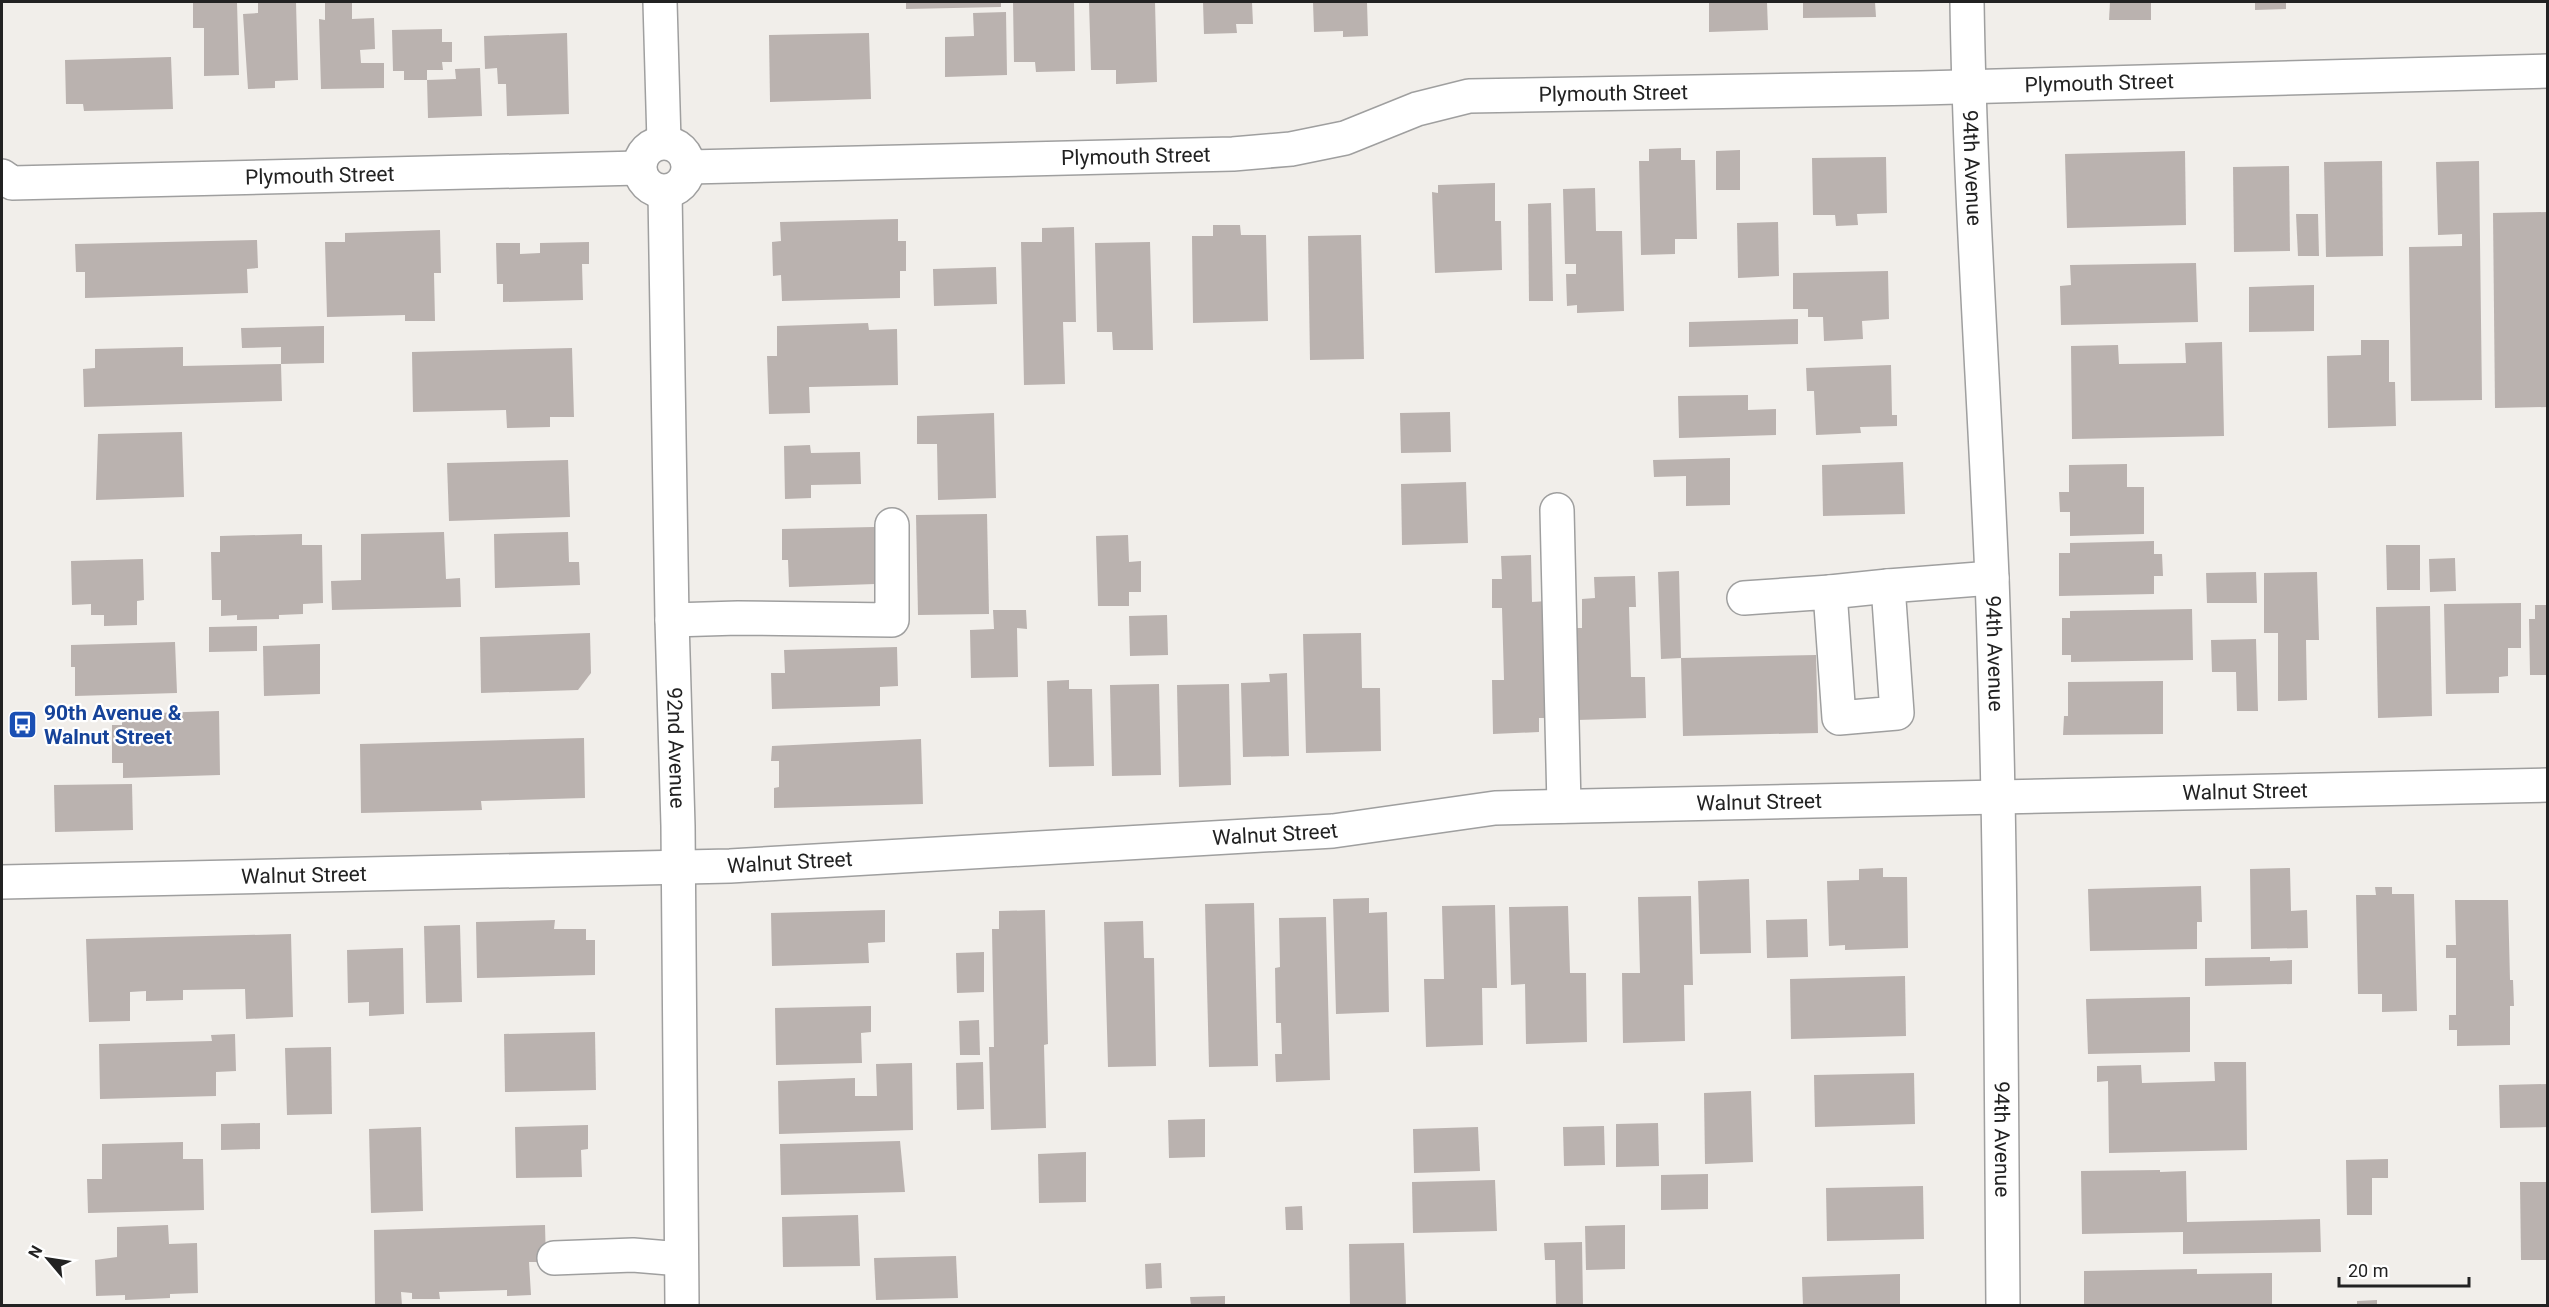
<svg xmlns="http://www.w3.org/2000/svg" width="2549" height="1307" font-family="Roboto,sans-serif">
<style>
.building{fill:#bab2af}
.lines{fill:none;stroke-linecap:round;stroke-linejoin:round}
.minor-casing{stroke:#9f9f9f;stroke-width:36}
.minor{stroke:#fff;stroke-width:33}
.labels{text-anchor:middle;stroke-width:4.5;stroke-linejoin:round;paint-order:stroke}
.street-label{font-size:21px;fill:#222;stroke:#fff}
.transit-label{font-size:21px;font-weight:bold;fill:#164399;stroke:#fff;text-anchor:start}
</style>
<rect width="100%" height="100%" fill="#f1eeea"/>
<g class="building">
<path d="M193 2H237L239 75 204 76V28H193Z"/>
<path d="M258 2H296L298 80 275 81V88L248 89 243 14 258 13Z"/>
<path d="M325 2H352V19L374 18 375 49 360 50 361 63H384V88L321 89 319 19 325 20Z"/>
<path d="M906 2H1001V7L906 9Z"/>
<path d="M1013 2H1074L1075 71 1036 72 1035 62H1014Z"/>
<path d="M1089 2H1155L1157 82 1116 84V70H1091Z"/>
<path d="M1203 2H1252L1253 24H1236L1237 33 1204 34Z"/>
<path d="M1313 2H1367L1368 36 1343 37V31L1314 32Z"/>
<path d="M1709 2H1767L1768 30 1709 32Z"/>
<path d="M1803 2H1875L1876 17 1803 18Z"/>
<path d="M2110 2H2151V20H2109Z"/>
<path d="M2255 2H2286V9L2255 10Z"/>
<path d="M1006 12 1007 75 945 77V37L974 36 973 13Z"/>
<path d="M442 29V42H452V62H442L443 70H427V80H404V71H393L392 30Z"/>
<path d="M567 33 569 114 507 116 506 84H498L497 68 485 69 484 36Z"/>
<path d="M869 33 871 99 770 102 769 35Z"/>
<path d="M171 57 173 109 84 111 83 104H66L65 60Z"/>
<path d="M480 68 482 116 428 118 427 80 456 79 455 69Z"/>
<path d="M1681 148V160H1695L1697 239H1675V254L1641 255 1639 161H1649V149Z"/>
<path d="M1740 150V190H1716V151Z"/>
<path d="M2185 151 2186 225 2067 228 2065 154Z"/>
<path d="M1886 157 1887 213 1857 214 1858 225 1836 226 1835 215H1813L1812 158Z"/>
<path d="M2382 161 2383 256 2326 257 2324 162Z"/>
<path d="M2479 161 2482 400 2411 401 2409 247 2462 246V234L2438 235 2436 162Z"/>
<path d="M2289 166 2290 251 2234 252 2233 167Z"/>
<path d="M1495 183V221H1501L1502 270 1435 273 1432 192 1438 193V185Z"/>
<path d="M1595 188 1596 231H1622L1624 311 1577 313V305L1567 306 1566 274H1576V264H1565L1563 189Z"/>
<path d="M1551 203 1553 301H1529L1528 204Z"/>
<path d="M2548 212V407L2495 408 2493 213Z"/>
<path d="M2296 214H2318L2319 256H2298Z"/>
<path d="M898 219V241H906V271H900V298L782 301 781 275 773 276 772 242 781 241 780 222Z"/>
<path d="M1778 222 1779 276 1738 278 1737 223Z"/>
<path d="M1213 225H1240L1241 235H1266L1268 321 1193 323 1192 236H1213Z"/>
<path d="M1074 227 1076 322H1063L1065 384 1024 385 1021 242H1042V228Z"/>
<path d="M440 230 441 273H434L435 321H405V315L327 317 325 242H345V233Z"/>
<path d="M1361 235 1364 359 1310 360 1308 236Z"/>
<path d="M257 240 258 268 247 269 248 293 85 298V272H76L75 244Z"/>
<path d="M589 242V264H582L583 300 503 302V284H497L496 243H520V254L540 253V243Z"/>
<path d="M1150 242 1153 350H1113L1112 332H1097L1095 243Z"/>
<path d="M2196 263 2198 322 2061 325 2060 286 2071 285 2070 265Z"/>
<path d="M996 267 997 304 934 306 933 269Z"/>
<path d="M1888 271 1889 319 1862 321 1863 339 1824 341 1823 317H1808V309H1793V273Z"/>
<path d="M2314 285V331L2249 332V287Z"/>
<path d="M1798 319V344L1689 347V322Z"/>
<path d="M868 323 869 330 897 329 898 385 809 387 810 413 769 414 767 356H777V326Z"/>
<path d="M324 326V363L281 364 282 401 84 407 83 369 95 368V349L183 347V366L281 364V347L242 348 241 328Z"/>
<path d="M2361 340H2389V382H2395L2396 426 2328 428 2327 356 2361 355Z"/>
<path d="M2222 342 2224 436 2072 439 2071 346 2118 345 2119 364 2186 363 2185 343Z"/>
<path d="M572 348 574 417H550V427L507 428 506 410 413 412 412 352Z"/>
<path d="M1891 365 1892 415H1897V426L1860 427 1861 433 1816 435 1814 391H1807L1806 368Z"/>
<path d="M1748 395V410L1776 409V435L1679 438 1678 396Z"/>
<path d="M1450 412 1451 452 1401 453 1400 413Z"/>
<path d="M994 413 996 498 938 500 937 444H917V416Z"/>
<path d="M182 432 184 497 96 500 98 434Z"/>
<path d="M810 445 811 453 860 452 861 484 811 485V498L785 499 784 446Z"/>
<path d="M1730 458V505L1686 506V476L1654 477 1653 460Z"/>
<path d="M568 460 570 517 449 521 447 463Z"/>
<path d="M1903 462 1905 514 1823 516 1822 465Z"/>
<path d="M2127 464V487H2144V534L2070 536V512H2060L2059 492H2069V465Z"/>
<path d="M1466 482 1468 543 1402 545 1401 484Z"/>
<path d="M987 514 989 614 918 615 916 515Z"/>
<path d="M874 527 875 584 789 587 788 560H782V529Z"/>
<path d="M444 532 446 579 460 578 461 607 332 610 331 581 361 580V534Z"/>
<path d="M568 532 569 562H579L580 585 495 588 494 534Z"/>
<path d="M302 534V545H322L323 603 303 604V614L279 615V619L237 620V615L221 616V600H212L211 552H220V536Z"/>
<path d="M1128 535 1129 562 1141 561V592H1129V606H1098L1096 536Z"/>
<path d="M2154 541V554H2162L2163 576H2154V594L2059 596V553H2070V543Z"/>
<path d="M2386 545H2420V590H2387Z"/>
<path d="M1531 555 1532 602 1548 601 1551 718H1539V732L1493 734 1492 680H1504L1502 608H1492V579H1502L1501 556Z"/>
<path d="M2455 558 2456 591 2430 592 2429 559Z"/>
<path d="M143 559 144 600 137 601V625L104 626V615H91V604L72 605 71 561Z"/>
<path d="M1679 571 1681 658 1816 655 1818 733 1683 736 1681 658 1661 659 1658 572Z"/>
<path d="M2256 572 2257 603H2207L2206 573Z"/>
<path d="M2317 572 2319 640H2306L2307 700 2278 701V633H2264V573Z"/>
<path d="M1635 576 1636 607H1629L1631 677H1645L1646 718 1577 720 1575 628H1582V599L1595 598 1594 577Z"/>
<path d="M2521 603V648H2508V676L2499 677V693L2446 694 2444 604Z"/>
<path d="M2535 605H2548V675H2530L2529 619H2535Z"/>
<path d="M2430 606 2432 716 2378 718 2376 607Z"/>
<path d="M2192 609 2193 660 2071 662V655H2062V618H2070V611Z"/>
<path d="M993 610H1026L1027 629 1017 628 1018 677 971 678 970 630 994 629Z"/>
<path d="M1167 615 1168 655 1130 656 1129 616Z"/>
<path d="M257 626V651L209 652V627Z"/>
<path d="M590 633 591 673 578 690 481 693 480 637Z"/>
<path d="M1361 633 1362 688H1380L1381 751 1306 753 1303 634Z"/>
<path d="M2256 639 2258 711H2237L2236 672H2212L2211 640Z"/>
<path d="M175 642 177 693 75 696V667H71V645Z"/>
<path d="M320 644V694L264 696 263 646Z"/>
<path d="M897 647 898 686 880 687V706L772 709 771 673H785L784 650Z"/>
<path d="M1287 673 1289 756 1243 757 1241 683 1270 682 1269 674Z"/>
<path d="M1069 680V689H1092L1094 766 1049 767 1047 681Z"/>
<path d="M2163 681V734L2063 735 2064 716H2068V682Z"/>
<path d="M1159 684 1161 775 1112 776 1110 685Z"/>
<path d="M1229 684 1231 785 1179 787 1177 685Z"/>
<path d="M219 711 220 775 123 778V763H112V725H122V714Z"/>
<path d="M584 738 585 798 481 801 482 810 361 813 360 744Z"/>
<path d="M921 739 923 804 774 808V788L779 787V761H771L772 746Z"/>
<path d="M132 784 133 830 55 832 54 785Z"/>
<path d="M1883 868V877H1907L1908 948 1845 950V945L1829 946 1827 881 1859 880V869Z"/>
<path d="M2290 868 2291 911 2307 910 2308 948 2251 949 2250 869Z"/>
<path d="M1749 879 1751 953 1700 954 1698 881Z"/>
<path d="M2201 886 2202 922H2197V949L2090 951 2088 889Z"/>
<path d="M2375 887H2392V894H2414L2417 1011 2382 1012V994H2358L2356 895H2376Z"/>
<path d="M1691 896 1693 985H1684L1685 1041 1623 1043 1622 973H1640L1638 897Z"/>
<path d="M1369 898V913L1387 912 1389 1012 1336 1014 1333 899Z"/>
<path d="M2455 900H2508L2510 980H2513L2514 1006H2510V1045L2457 1046V1030H2449V1015H2456V958H2446V945H2456Z"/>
<path d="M1254 903 1258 1066 1209 1067 1205 904Z"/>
<path d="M1495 905 1497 988H1482L1483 1045 1426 1047 1424 979H1444L1442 906Z"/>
<path d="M1568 906 1570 973H1586L1587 1042 1526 1044 1525 984 1511 985 1509 907Z"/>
<path d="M885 910V942L868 943 869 963 772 966 771 913Z"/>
<path d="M1045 910 1048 1044 1044 1045 1046 1128 991 1130 989 1047H994L992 929H999V911Z"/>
<path d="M1326 917 1330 1080 1276 1082 1275 1054H1282L1281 1023H1276L1275 968 1280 967 1279 918Z"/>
<path d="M1807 919 1808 957 1767 958 1766 920Z"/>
<path d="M555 920 554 929H586V940H595V975L477 978 476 922Z"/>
<path d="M1143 921 1144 958H1154L1156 1066 1108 1067 1104 922Z"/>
<path d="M460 925 462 1002 426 1003 424 926Z"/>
<path d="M291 934 293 1017 246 1019 245 989 183 990V1000L146 1001V991L130 992V1021L89 1022 86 939Z"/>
<path d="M403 948 404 1014 369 1016V1002L348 1003 347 950Z"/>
<path d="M984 952V992L957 993 956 953Z"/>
<path d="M2270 957V961L2292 960V984L2205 986V958Z"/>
<path d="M1905 976 1906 1036 1791 1039 1790 979Z"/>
<path d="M2190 997V1052L2088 1054 2086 999Z"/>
<path d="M871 1006V1032L861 1033 862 1063 776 1065 775 1008Z"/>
<path d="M979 1020 980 1055H960L959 1021Z"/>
<path d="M595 1032 596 1090 505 1092 504 1034Z"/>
<path d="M235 1034 236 1071 216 1072V1096L100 1099 99 1044 212 1041 211 1035Z"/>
<path d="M331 1047 332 1114 287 1115 285 1048Z"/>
<path d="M983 1062 984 1109 957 1110 956 1063Z"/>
<path d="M2214 1062H2246L2247 1150 2109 1153 2108 1081 2097 1082V1066L2141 1065 2142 1083 2215 1081Z"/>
<path d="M912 1063 913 1130 779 1134 778 1081 855 1078V1096H877L876 1064Z"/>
<path d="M1914 1073 1915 1124 1815 1127 1814 1075Z"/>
<path d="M2548 1084V1127L2500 1128 2499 1085Z"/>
<path d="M1751 1091 1753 1162 1705 1164 1704 1093Z"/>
<path d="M1205 1119V1157L1169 1158 1168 1120Z"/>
<path d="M260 1123V1149L221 1150V1124Z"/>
<path d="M1658 1123 1659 1166 1616 1167V1124Z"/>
<path d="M588 1125V1149L581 1150 582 1177 516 1178 515 1127Z"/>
<path d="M1604 1126 1605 1165 1564 1166 1563 1127Z"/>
<path d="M421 1127 423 1211 371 1213 369 1129Z"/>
<path d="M1478 1127 1480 1171 1414 1173 1413 1129Z"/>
<path d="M900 1141 905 1192 781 1195 780 1144Z"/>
<path d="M183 1142V1159H203L204 1210 88 1213 87 1179H102V1144Z"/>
<path d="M1086 1152V1202L1039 1203 1038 1154Z"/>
<path d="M2388 1159V1178H2372V1215H2347L2346 1160Z"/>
<path d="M2160 1170V1172L2186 1171 2187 1222 2320 1219 2321 1252 2183 1254V1232L2082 1234 2081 1171Z"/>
<path d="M1708 1174V1209L1661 1210V1175Z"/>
<path d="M1495 1180 1497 1231 1413 1233 1412 1182Z"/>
<path d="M2520 1182H2548V1260H2521Z"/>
<path d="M1923 1186 1924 1239 1827 1241 1826 1188Z"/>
<path d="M1302 1206 1303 1230H1286L1285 1207Z"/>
<path d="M858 1215 860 1266 783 1267 782 1217Z"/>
<path d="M168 1225 169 1244 197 1243 198 1293 170 1294V1298L125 1300V1295L96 1296 95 1260 117 1257V1227Z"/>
<path d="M545 1225 546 1262H529L531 1295 507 1296V1290L439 1292 440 1299H412V1293L401 1292 402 1306H375L374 1230Z"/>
<path d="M1625 1225V1269L1586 1270 1585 1226Z"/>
<path d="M1582 1242 1583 1306H1556L1555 1260H1545L1544 1243Z"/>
<path d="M1404 1243 1406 1306H1350L1349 1244Z"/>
<path d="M956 1256 958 1298 876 1300 874 1258Z"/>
<path d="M1161 1263 1162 1288 1146 1289 1145 1264Z"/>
<path d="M2197 1269V1274L2272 1273V1306H2084V1271Z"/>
<path d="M1900 1274V1306H1803L1802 1277Z"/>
<path d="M1225 1296V1306H1191L1190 1297Z"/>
<path d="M2377 1300V1306H2357V1301Z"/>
</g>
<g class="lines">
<defs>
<g id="minor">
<path d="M660 2 664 142"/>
<path id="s1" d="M1967 2C1970 194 1984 386 1992 578 2001 820 2001 1063 2003 1306"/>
<circle cx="664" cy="167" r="24"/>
<path id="s2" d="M689 167 1233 154 1291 149 1345 138 1417 109 1469 96 1921 88 2548 71"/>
<path id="s3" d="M2 176 12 183 639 168"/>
<path id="s4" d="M665 192 672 620 678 826 682 1306"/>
<path d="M1557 510 1564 806"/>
<path d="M1830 592 1888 586"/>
<path d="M1744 598 1830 592 1839 718 1897 713 1888 586 1992 578"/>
<path d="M672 620 738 618 892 620V525"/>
<path id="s5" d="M2 882 730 866 1333 831 1495 808 2548 785"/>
<path d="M554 1258 633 1255 681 1259"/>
</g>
</defs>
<use href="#minor" class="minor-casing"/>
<use href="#minor" class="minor"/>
</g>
<defs>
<symbol id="bus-square" viewBox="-11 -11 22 22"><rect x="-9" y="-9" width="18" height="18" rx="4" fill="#1a4fb4" stroke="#fff"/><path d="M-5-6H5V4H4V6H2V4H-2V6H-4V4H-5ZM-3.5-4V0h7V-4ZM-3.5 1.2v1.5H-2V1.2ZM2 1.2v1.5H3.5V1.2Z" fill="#fff"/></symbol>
</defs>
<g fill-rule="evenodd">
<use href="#bus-square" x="6" y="708" width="33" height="33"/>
</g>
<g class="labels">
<g class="street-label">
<text dy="7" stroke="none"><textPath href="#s2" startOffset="1419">Plymouth Street</textPath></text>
<text dy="7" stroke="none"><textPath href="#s2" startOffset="933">Plymouth Street</textPath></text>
<text dy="7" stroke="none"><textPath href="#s2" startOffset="447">Plymouth Street</textPath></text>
<text dy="7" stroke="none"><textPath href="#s1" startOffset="166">94th Avenue</textPath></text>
<text dy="7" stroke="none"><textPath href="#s3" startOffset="320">Plymouth Street</textPath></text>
<text dy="7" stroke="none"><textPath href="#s1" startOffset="652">94th Avenue</textPath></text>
<text dy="7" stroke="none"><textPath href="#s4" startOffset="556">92nd Avenue</textPath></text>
<text dy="7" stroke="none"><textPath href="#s5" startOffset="2246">Walnut Street</textPath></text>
<text dy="7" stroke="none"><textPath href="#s5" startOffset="1760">Walnut Street</textPath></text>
<text dy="7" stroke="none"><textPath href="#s5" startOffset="1274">Walnut Street</textPath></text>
<text dy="7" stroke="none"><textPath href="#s5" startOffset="788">Walnut Street</textPath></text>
<text dy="7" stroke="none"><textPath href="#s5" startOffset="302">Walnut Street</textPath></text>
<text dy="7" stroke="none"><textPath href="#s1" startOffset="1138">94th Avenue</textPath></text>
</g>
<g class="transit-label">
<text x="44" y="720">90th Avenue &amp;<tspan x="44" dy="24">Walnut Street</tspan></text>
</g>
</g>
<rect width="2549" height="1307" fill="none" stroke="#222222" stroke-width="6"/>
<g transform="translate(48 1259) rotate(299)" stroke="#ffffff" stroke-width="4.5" paint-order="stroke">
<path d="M0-4.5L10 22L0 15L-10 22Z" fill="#222222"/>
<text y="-9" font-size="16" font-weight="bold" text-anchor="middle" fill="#222222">N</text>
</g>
<path d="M2339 1277v9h130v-9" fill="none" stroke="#222222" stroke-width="3"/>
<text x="2348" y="1277" font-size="18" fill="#222222" stroke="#ffffff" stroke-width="4.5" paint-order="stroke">20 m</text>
</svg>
